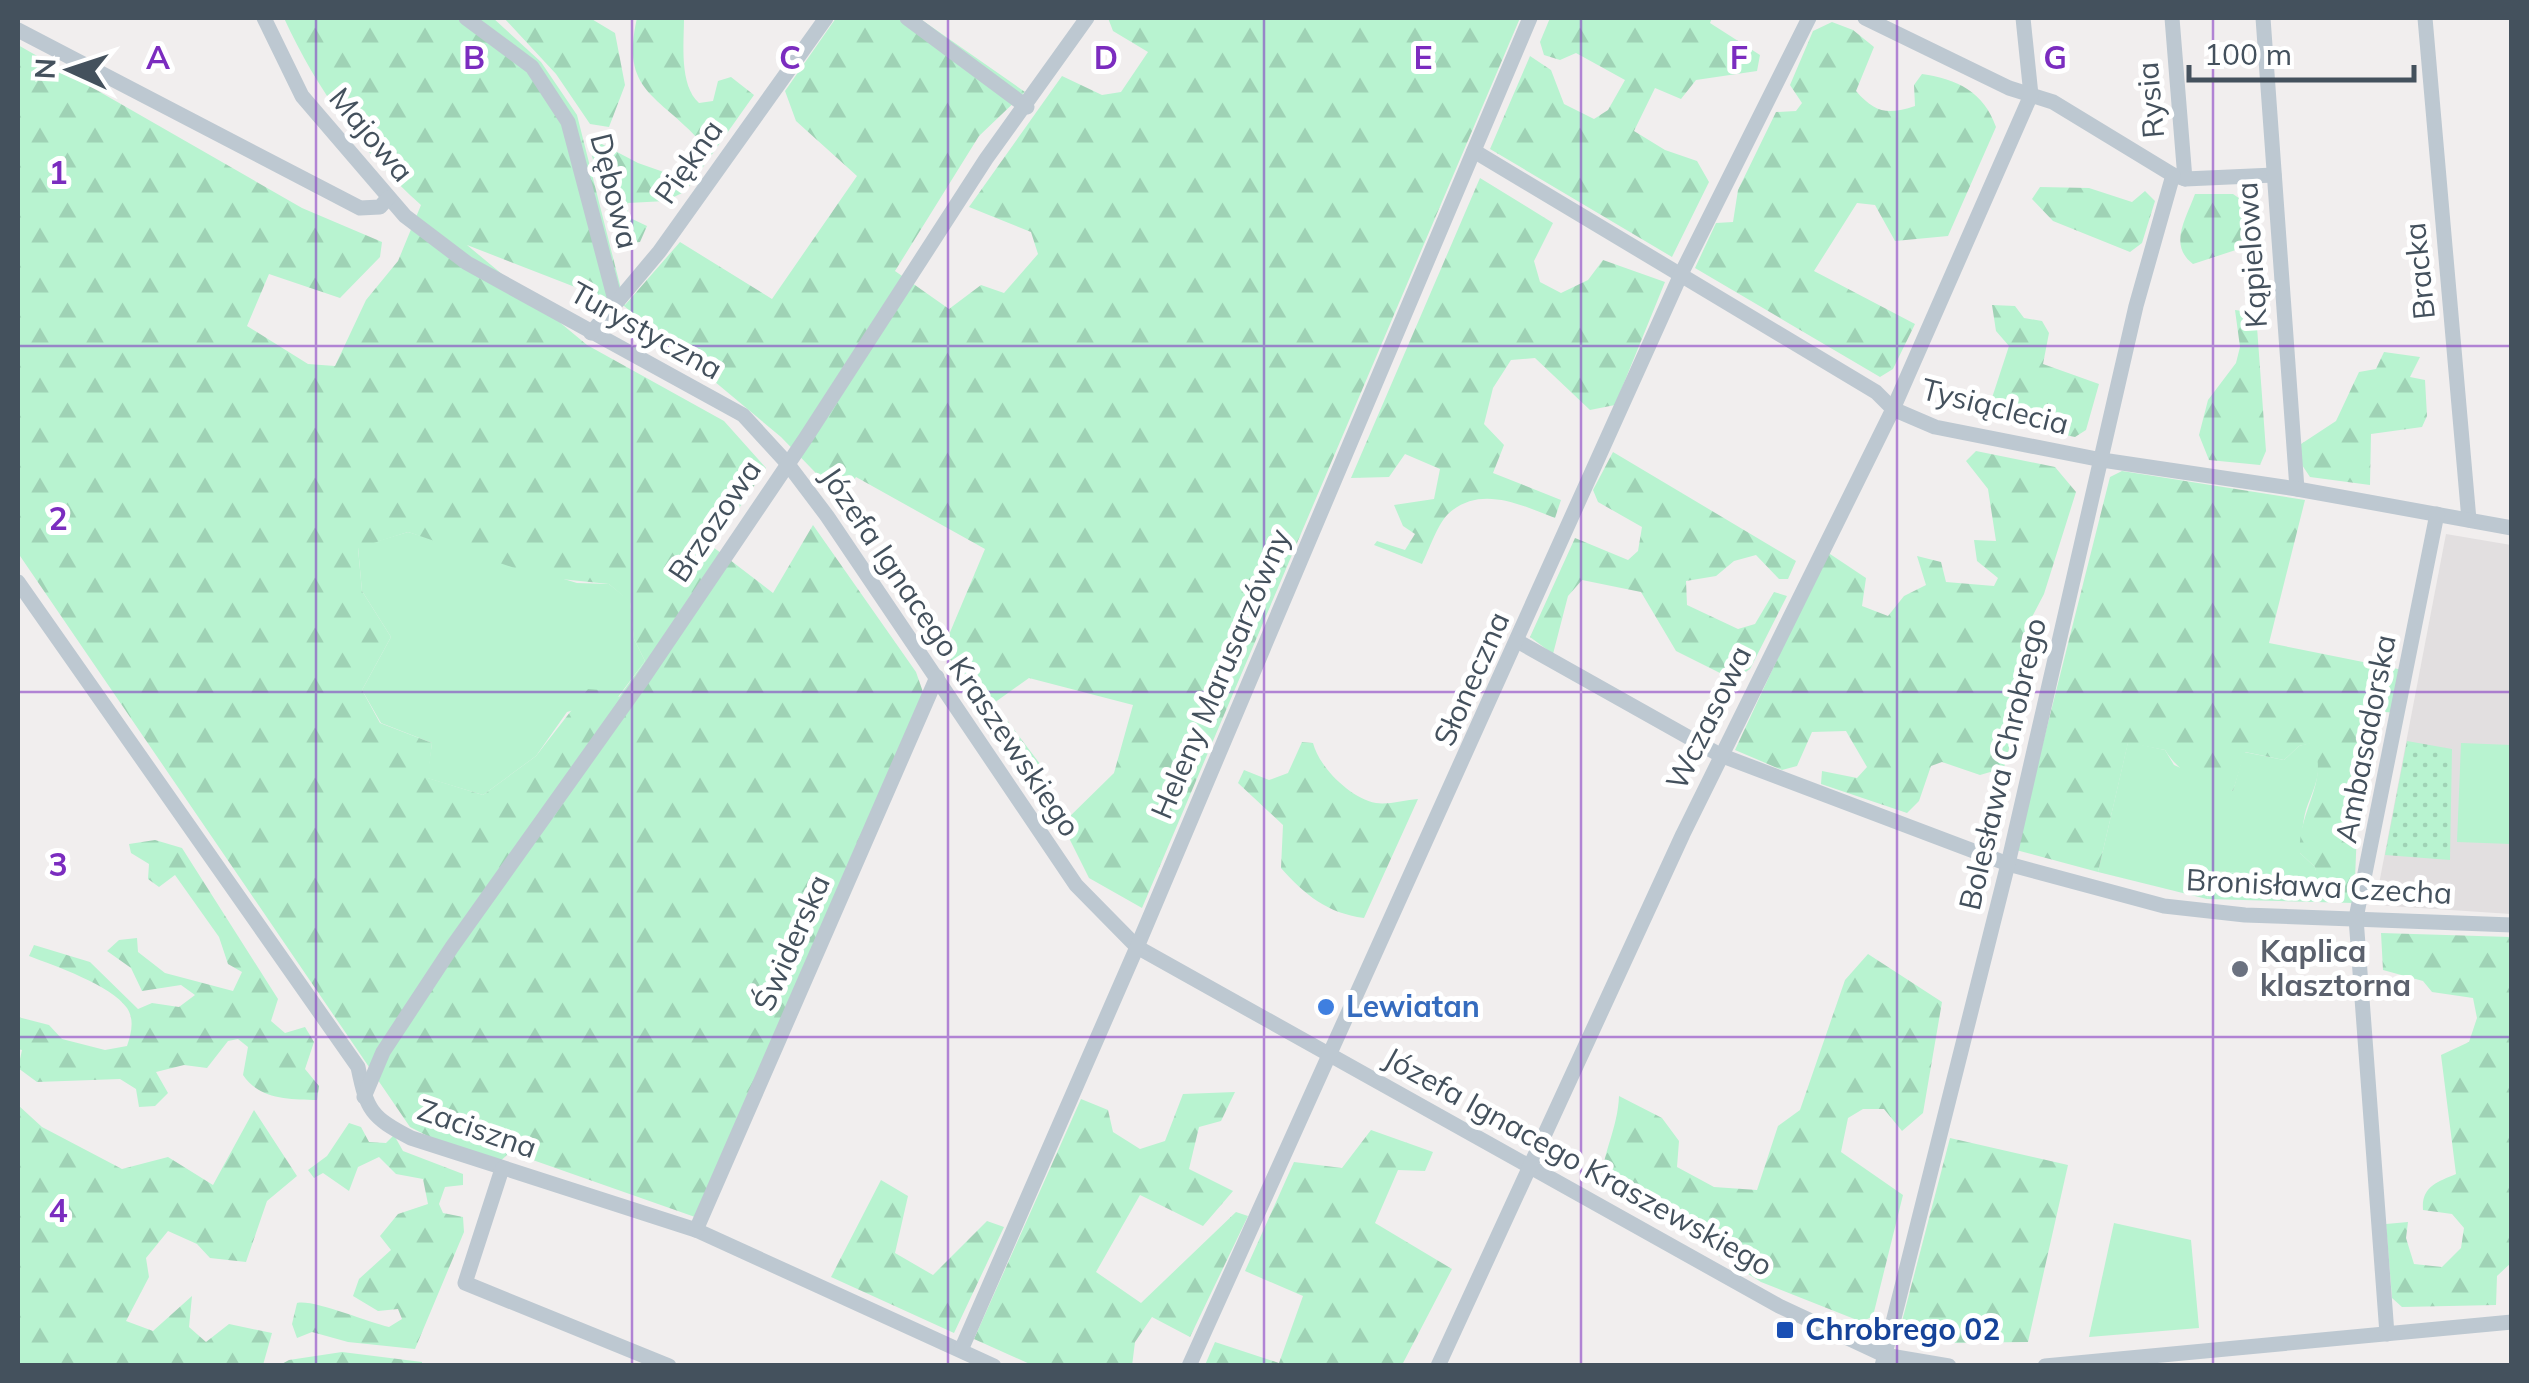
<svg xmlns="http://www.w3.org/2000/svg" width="2529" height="1383" font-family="Mulish,sans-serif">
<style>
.education{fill:#e2dfe0}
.grass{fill:#b8f3d0}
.forest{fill:url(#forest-firs);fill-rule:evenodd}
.park{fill:url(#park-dots)}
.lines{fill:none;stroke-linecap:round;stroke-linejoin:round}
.minor{stroke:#bdc8d1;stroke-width:15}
.grid{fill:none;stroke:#7b2cbf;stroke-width:2.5;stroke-opacity:0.55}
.worship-dot{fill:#6b7280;stroke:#fff;stroke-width:4}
.shop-dot{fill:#3f7fe0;stroke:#fff;stroke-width:4}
.transit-dot{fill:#1a4fb4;stroke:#fff;stroke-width:4}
.labels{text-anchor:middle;stroke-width:10;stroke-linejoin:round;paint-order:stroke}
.street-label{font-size:30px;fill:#44515d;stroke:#fff}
.worship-label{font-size:30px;font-weight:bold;fill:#5b616d;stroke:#fff;text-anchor:start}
.shop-label{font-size:30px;font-weight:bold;fill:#366cbe;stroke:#fff;text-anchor:start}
.transit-label{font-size:30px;font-weight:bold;fill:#164399;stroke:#fff;text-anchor:start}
.grid-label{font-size:32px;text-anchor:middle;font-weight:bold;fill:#7b2cbf;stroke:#fff;stroke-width:10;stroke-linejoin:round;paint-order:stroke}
</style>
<defs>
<pattern id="forest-firs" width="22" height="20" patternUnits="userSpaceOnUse" patternTransform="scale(2.5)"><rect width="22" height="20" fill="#b8f3d0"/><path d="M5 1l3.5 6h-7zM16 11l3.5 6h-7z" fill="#9fd2b5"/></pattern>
<pattern id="park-dots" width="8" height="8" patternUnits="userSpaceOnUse" patternTransform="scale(2.5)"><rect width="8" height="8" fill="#b8f3d0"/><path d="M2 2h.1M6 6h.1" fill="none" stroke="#9fd2b5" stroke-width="1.8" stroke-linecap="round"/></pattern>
</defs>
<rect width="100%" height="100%" fill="#f1eeee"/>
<path class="education" d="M2446 534 2511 545V914L2375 905Z"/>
<g class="grass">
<path d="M408 532 577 583 609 584 630 601 634 639 645 661 618 697 567 712 536 756 483 795 427 778 432 743 381 723 362 690 391 637 362 591 358 547Z"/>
<path d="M2128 742 2165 750 2174 765 2233 791 2244 752 2284 760 2299 746 2314 742C2323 768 2317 781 2308 804 2302 819 2302 837 2300 853L2315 867 2318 878 2310 884 2282 876 2214 871 2207 899 2098 872Z"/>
<path d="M2461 743 2511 745V844L2457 842Z"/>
<path d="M2114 1223 2191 1240 2199 1328 2089 1337Z"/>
</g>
<g class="forest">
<path d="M284 18H493L541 62 577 115 625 305 680 242 772 299 857 176 796 121 785 91 836 18H919L1025 92 979 136 895 271 949 309 981 285 1004 293 1038 254 1031 232 969 207 1062 76 1102 95 1121 92 1148 52 1113 31 1108 18H1520L1142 908 1089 878 1062 824 1114 773 1133 705 1029 678 994 703 1040 764 1033 775 943 649 985 549 856 477 841 499 781 437 624 306 467 245 587 345 724 421 766 468 713 547 773 593 813 525 916 672 924 695 695 1217 510 1152 492 1169 410 1127 18 553V45L302 208 382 242 380 257 340 298 269 274 247 326 308 364 335 366 366 300 398 261 421 205C362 152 317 90 284 18ZM408 532 541 577 609 584 630 602 634 639 645 661 619 697 612 691 588 689 536 756 483 795 428 778 432 743 380 723 362 690 391 637 362 591 358 548Z"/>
<path d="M504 18H590L615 33 625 85 609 127 590 124 556 74Z"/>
<path d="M637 18H684C684 43 679 85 699 103L713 101 718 81 731 77 754 95 686 191 666 201 628 203V217L647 226 640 242 617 245 592 156 598 142 638 163 675 176 701 142C658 94 620 92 637 18Z"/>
<path d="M1550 18H1712L1710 23 1760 55 1757 71 1696 80 1681 99 1655 88 1634 131 1665 150 1697 161 1709 182 1672 257 1490 149 1530 56 1551 70 1564 104 1594 119 1608 110 1625 80 1576 53 1560 60 1544 55 1540 42Z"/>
<path d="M1832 22 1853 30 1874 47 1856 91C1875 113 1888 115 1915 106L1914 85 1922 74C1957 79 1984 92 1996 127L1948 236 1895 241 1875 205 1857 203 1814 271 1915 324 1893 369 1880 377 1695 268 1716 223 1733 222 1738 190 1776 112 1796 111 1802 103 1790 85 1813 31Z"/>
<path d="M1480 178 1553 223 1534 261 1540 282 1561 293 1588 280 1603 260 1665 282 1615 405 1590 410 1535 358 1511 360 1493 388 1484 424 1504 445 1493 473 1561 500 1555 518C1521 505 1480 484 1448 514 1437 525 1429 550 1422 564L1374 545 1377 541 1405 550 1415 534 1403 526 1394 505 1434 499 1440 469 1405 454 1389 477 1351 478Z"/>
<path d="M2040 187 2089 188 2132 202 2145 191 2155 201 2142 243 2130 252 2053 221 2032 199Z"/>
<path d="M2195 194H2233L2246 203 2251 245 2193 264C2168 245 2186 219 2195 194Z"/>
<path d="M1992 305 2015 306 2024 318 2042 321 2049 333 2043 364 2099 384 2086 430 2075 437 1997 421 1988 410 2009 346 1996 331Z"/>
<path d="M2235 310 2256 313 2266 451 2260 465 2209 460 2199 435 2208 400 2236 363 2240 347Z"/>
<path d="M2384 352 2420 357 2410 377 2425 380 2427 416 2422 427 2371 434 2370 485 2310 477 2300 462 2301 444 2336 421 2359 372 2376 369Z"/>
<path d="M1976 451 2055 467 2076 492 2044 594 2031 619 2036 643 2004 768 1980 775 1942 762 1931 766 1919 801 1907 813 1821 784 1822 771 1857 778 1867 767 1846 731 1812 732 1797 766 1782 770 1735 750 1827 552 1866 578 1862 606 1888 616 1904 596 1926 585 1917 556 1941 562 1946 582 1994 586 1998 578 1977 561 1974 540 1996 541 1988 489 1966 461Z"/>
<path d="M1613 452 1796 561 1788 579H1779L1756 555 1734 561 1716 576 1686 581 1687 605 1738 629 1755 624 1774 592 1787 596 1750 669 1734 680 1676 651 1641 592 1582 580 1568 596 1553 654 1530 637 1575 538 1628 560 1638 551 1642 527 1598 502 1593 490Z"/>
<path d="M2122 471 2305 500 2269 643 2403 670 2397 713 2362 710 2354 903 2207 899 2213 871 2282 876 2309 884 2317 878 2315 867 2300 853C2297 812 2330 782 2313 743L2299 746 2284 760 2245 752 2233 791C2204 783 2182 777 2165 750L2128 743 2098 872 2016 850 2110 477Z"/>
<path d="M1302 742 1313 743C1319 767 1350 798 1376 803 1388 805 1405 800 1418 799L1364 918C1327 913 1305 895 1281 868L1283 825 1238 783 1244 770 1269 780 1288 773Z"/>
<path d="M155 840 182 848 278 999 271 1021 285 1033 305 1027 314 1042 305 1069 319 1086 317 1100C289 1099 260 1100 243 1075L248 1047 238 1039 228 1041 207 1068 184 1065 156 1072 168 1093 155 1106 139 1107 136 1089 120 1079 37 1082 18 1068 22 1050 18 1049V1017L49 1025 62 1039 105 1050 127 1046C131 1034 135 1020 127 1008 111 985 55 966 29 956L34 945 90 962 138 1009 152 1003 179 1007 195 995 181 985 142 991 131 968 107 951 119 940 137 938 138 952 165 973 233 991 242 972 228 964 219 937 175 875 159 887 148 879 149 864 131 853 129 844Z"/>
<path d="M2381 933 2511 937 2512 1262 2497 1276 2496 1305 2402 1307 2392 1298 2386 1224 2408 1222 2406 1238 2414 1264 2442 1267 2461 1248 2464 1228 2452 1214 2423 1210C2421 1187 2437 1182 2456 1174L2441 1055 2469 1042 2477 1018 2473 998 2432 992 2423 981 2383 970Z"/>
<path d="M1868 954 1942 1002 1923 1113 1902 1131 1884 1109H1863L1848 1118 1841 1152 1903 1195 1873 1316 1862 1322 1761 1282 1601 1182C1603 1152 1618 1127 1619 1096L1662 1118 1679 1141 1677 1167 1714 1187 1757 1190 1778 1126 1800 1110 1845 980Z"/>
<path d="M1235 1092 1221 1121 1199 1127 1189 1169 1233 1191 1203 1226 1140 1195 1096 1272 1141 1303 1236 1212 1248 1216 1190 1337 1152 1317 1135 1342 1132 1366 1032 1365 974 1339 1081 1099 1108 1110 1113 1132 1140 1149 1165 1141 1183 1094Z"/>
<path d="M18 1105 42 1127 122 1169 168 1157 213 1185 254 1110 297 1176 267 1201 246 1262 210 1258 197 1244 168 1231 146 1258 149 1277 126 1321 153 1331 192 1296 189 1327 206 1342 229 1324 272 1333 263 1365H18Z"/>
<path d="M349 1123 361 1127 369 1142 386 1143 394 1135 403 1151 463 1174V1185L445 1187 439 1204 443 1213 463 1217 464 1232 415 1349 348 1342 312 1332 297 1338 292 1324 297 1303C313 1299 367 1322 389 1327L402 1319 398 1309 378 1311 353 1296 359 1279 391 1250 380 1236 398 1214 428 1204 423 1179 396 1174 379 1157 358 1167 349 1191 323 1173 314 1178 308 1170 327 1156Z"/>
<path d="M1371 1130 1433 1152 1425 1171 1398 1170 1375 1223 1452 1269 1402 1365H1205L1215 1342 1279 1363 1303 1296 1245 1271 1294 1162 1342 1168Z"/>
<path d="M1950 1138 2068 1165 2028 1342 1942 1343 1900 1329Z"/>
<path d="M881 1180 908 1196 895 1253 933 1275 987 1221 1004 1227 954 1333 831 1277Z"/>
<path d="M342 1352 422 1362V1365H280L289 1360Z"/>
</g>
<path class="park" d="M2407 741 2452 749 2450 860 2385 855Z"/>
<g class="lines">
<g class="minor">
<path d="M264 18 302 96 405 216 467 263 743 415 787 463 827 516 1076 885 1137 947 1779 1306 1884 1355 1949 1366"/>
<path d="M466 18 532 67 568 122 615 300"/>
<path d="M907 18 1027 107"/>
<path d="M1865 18 2009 88 2053 102 2173 175 2185 179 2274 175"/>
<path d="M2172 18 2185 179"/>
<path d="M2263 18 2297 489"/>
<path d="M2425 18 2469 520"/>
<path d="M18 30 360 208 380 207 388 198"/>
<path d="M1474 151 1876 392 1893 409 1935 427 2102 460 2297 489 2512 528"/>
<path d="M591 333 659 252 826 18"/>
<path d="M18 582 358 1067C367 1111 371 1117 411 1138L696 1230 994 1366"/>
<path d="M1519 642 1720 755 2008 864 2164 906 2245 915 2512 925"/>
<path d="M364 1097 383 1052 452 947 642 680 805 439 986 159 1087 18"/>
<path d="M502 1169 465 1283 669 1366"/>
<path d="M696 1230 937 677"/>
<path d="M2387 1334 2356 918 2437 514"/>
<path d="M961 1350 1137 947 1530 18"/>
<path d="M1189 1366 1682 272 1809 18"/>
<path d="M1438 1366 1683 834 1893 409 2031 95 2023 18"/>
<path d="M1882 1366 2008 864 2136 306 2173 175"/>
<path d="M2045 1366 2512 1322"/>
</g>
</g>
<path class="grid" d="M316 18V1366M632 18V1366M948 18V1366M1264 18V1366M1581 18V1366M1897 18V1366M2213 18V1366M18 346H2512M18 692H2512M18 1037H2512"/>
<circle class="worship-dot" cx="2240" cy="969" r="10"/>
<circle class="shop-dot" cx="1326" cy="1007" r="10"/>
<rect class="transit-dot" x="1775" y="1320" width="20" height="20" rx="5"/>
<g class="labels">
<g class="street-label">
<text transform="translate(2151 100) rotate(-95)" y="10">Rysia</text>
<text transform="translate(371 135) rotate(50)" y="10">Majowa</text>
<text transform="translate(689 162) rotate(-55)" y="10">Piękna</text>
<text transform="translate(614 191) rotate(76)" y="10">Dębowa</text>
<text transform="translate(2252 255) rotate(-94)" y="10">Kąpielowa</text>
<text transform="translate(2420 271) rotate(-96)" y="10">Bracka</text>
<text transform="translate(646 331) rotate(29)" y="10">Turystyczna</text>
<text transform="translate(1995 407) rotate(14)" y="10">Tysiąclecia</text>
<text transform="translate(715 521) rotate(-56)" y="10">Brzozowa</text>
<text transform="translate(950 652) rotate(56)" y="10">Józefa Ignacego Kraszewskiego</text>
<text transform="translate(1221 674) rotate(-67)" y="10">Heleny Marusarzówny</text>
<text transform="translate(1472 679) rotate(-66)" y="10">Słoneczna</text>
<text transform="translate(1709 718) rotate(-64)" y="10">Wczasowa</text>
<text transform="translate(2366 739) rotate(-79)" y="10">Ambasadorska</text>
<text transform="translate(2003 764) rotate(-77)" y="10">Bolesława Chrobrego</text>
<text transform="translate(2319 887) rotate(3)" y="10">Bronisława Czecha</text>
<text transform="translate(792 943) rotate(-66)" y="10">Świderska</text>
<text transform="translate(477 1129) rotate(19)" y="10">Zaciszna</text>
<text transform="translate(1578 1162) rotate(29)" y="10">Józefa Ignacego Kraszewskiego</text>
</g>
<g class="worship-label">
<text x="2260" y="962">Kaplica<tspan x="2260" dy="34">klasztorna</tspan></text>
</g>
<g class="shop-label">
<text x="1346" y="1017">Lewiatan</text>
</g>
<g class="transit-label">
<text x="1805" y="1340">Chrobrego 02</text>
</g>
</g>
<g class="grid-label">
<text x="158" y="69">A</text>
<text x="474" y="69">B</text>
<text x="790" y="69">C</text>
<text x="1106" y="69">D</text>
<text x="1423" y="69">E</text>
<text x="1739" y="69">F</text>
<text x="2055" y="69">G</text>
<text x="58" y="184">1</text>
<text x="58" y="530">2</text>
<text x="58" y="876">3</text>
<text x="58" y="1222">4</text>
</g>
<rect width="2529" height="1383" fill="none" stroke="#44515d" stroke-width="40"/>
<g transform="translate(70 70) rotate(273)" stroke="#ffffff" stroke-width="8" paint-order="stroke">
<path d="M0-8L18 38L0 25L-18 38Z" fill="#44515d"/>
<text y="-15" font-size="28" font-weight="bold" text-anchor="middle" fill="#44515d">N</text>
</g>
<path d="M2189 65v15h225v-15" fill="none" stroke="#44515d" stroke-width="5"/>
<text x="2204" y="65" font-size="30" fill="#44515d" stroke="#ffffff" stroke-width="8" paint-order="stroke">100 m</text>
</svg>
